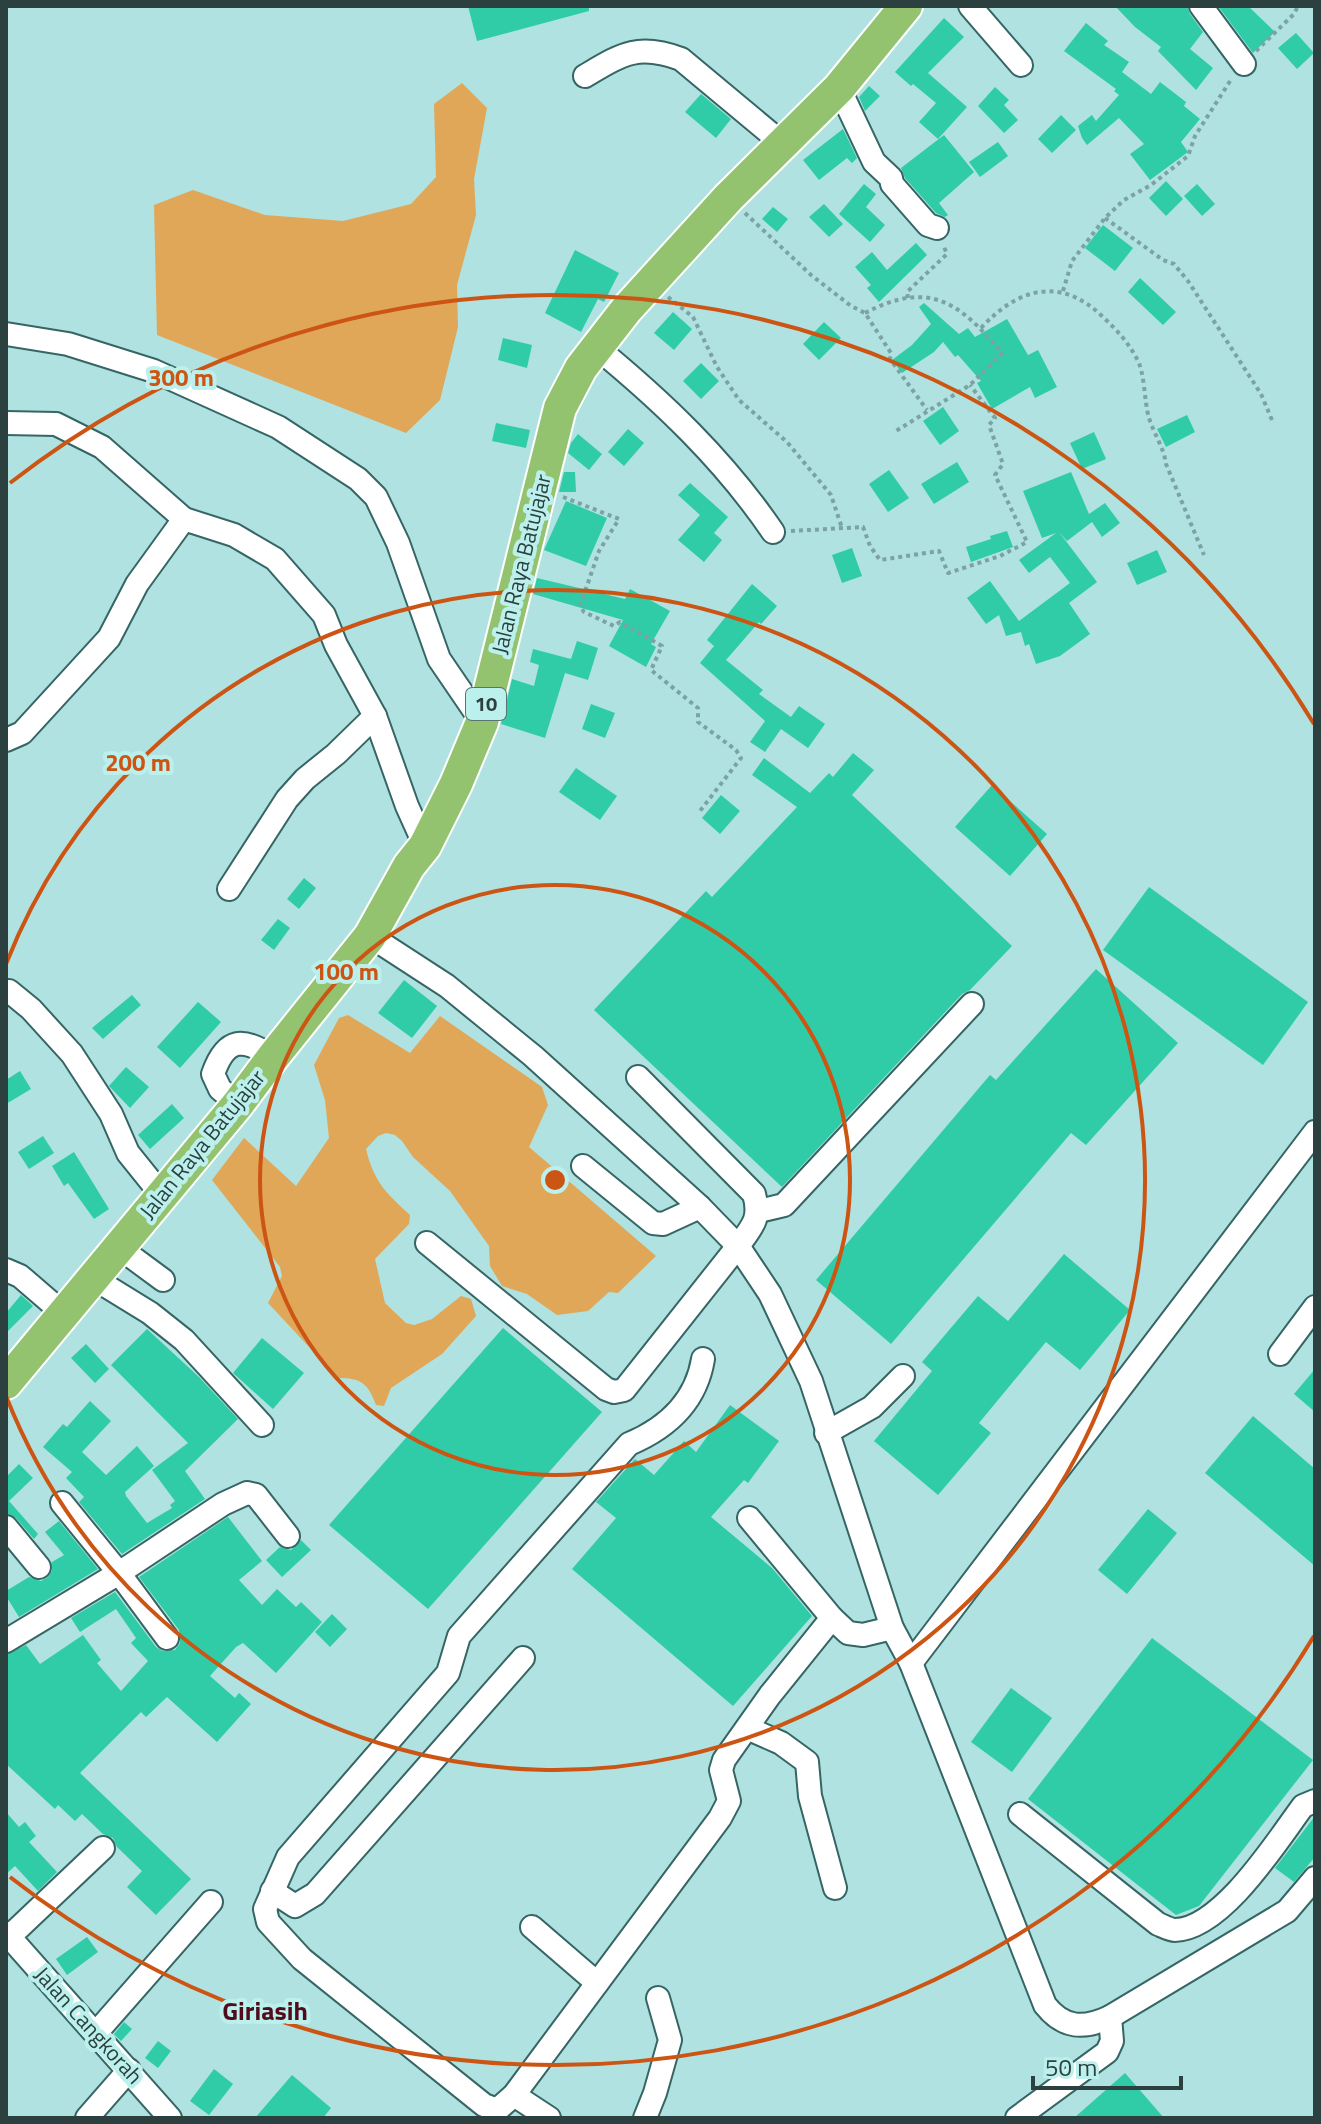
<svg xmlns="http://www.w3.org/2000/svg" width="1321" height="2124" font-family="'Titillium Web',sans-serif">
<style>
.green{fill:#e0a759}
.building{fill:#30cca8}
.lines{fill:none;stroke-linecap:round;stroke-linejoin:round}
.minor-casing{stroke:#356564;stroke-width:26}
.highway-casing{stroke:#fff;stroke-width:36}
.path{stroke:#7ca3a2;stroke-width:4;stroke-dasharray:4 4;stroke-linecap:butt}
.minor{stroke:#fff;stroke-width:22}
.highway{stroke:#93c36e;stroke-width:32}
.ring{fill:none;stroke:#cc5514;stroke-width:4}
.labels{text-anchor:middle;stroke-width:8;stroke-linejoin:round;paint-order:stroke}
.shield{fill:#bcf0ed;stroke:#567573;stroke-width:2}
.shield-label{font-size:20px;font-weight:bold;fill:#2b403f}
.street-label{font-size:22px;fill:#2b403f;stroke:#bcf0ed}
.quarter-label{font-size:26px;font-weight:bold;fill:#510c1c;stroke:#bcf0ed}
.centre{fill:#cc5514;stroke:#bcf0ed;stroke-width:4}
.ring-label{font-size:24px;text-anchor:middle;font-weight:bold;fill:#cc5514;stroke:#bcf0ed;stroke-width:8;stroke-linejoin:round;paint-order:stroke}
</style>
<rect width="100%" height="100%" fill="#afe2e0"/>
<g class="green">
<path d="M462 83 487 108 474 179 476 215 457 285 458 327 440 400 406 433 157 335 154 205 193 190 265 215 343 221 411 204 436 177 434 104Z"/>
<path d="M348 1015 410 1053 440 1016 542 1087 548 1105 529 1147 656 1256 618 1293 609 1292 588 1311 557 1315 527 1294 502 1286 490 1266 489 1246 450 1191 413 1157 402 1141 395 1135 386 1133 378 1136 366 1149C374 1182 386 1193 410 1215L409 1224 375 1259 385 1303 406 1323 414 1325 432 1319 461 1296 471 1299 476 1316 442 1354 391 1388 384 1406 376 1405C368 1383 361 1378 338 1378L268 1303 282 1276 280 1267 212 1180 244 1138 296 1186 329 1138 325 1100 314 1065 339 1018Z"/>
</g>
<g class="building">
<path d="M468 6H589V11L477 41Z"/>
<path d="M1115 6H1187L1190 14 1203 32 1190 49 1213 68 1196 90 1158 51 1161 47 1135 27Z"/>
<path d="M1218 6H1248L1275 32 1253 53Z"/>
<path d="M944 18 964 37 928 73 967 107 938 139 919 122 936 103 913 84 911 86 895 72Z"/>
<path d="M1086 23 1108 41 1104 45 1129 62 1122 72 1151 94 1160 82 1186 102 1184 106 1200 119 1181 142 1188 152 1150 180 1130 154 1144 144 1119 118 1087 145 1082 138 1078 126 1092 115 1096 121 1119 95 1114 91 1116 89 1064 51Z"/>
<path d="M1296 33 1314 53 1297 69 1278 48Z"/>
<path d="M869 86 880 96 865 111 859 97Z"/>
<path d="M995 87 1009 100 1004 105 1018 120 1004 133 978 106Z"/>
<path d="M701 94 731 119 716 138 685 112Z"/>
<path d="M1061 115 1076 130 1052 153 1038 139Z"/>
<path d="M843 129 857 158 852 163 847 158 819 180 803 160Z"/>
<path d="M944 135 974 172 939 203 948 215 945 217 936 213 905 178 901 168Z"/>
<path d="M998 142 1008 156 980 177 969 162Z"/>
<path d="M1166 181 1183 199 1166 216 1149 198Z"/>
<path d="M864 184 876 194 866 207 885 225 870 242 839 214Z"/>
<path d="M1197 184 1215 204 1202 216 1184 196Z"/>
<path d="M824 204 843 224 829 237 809 217Z"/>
<path d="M773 207 788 219 777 232 762 219Z"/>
<path d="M1103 225 1133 248 1115 271 1085 248Z"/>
<path d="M916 243 927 255 879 302 867 288 871 285 855 267 872 252 887 270Z"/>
<path d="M575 250 619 273 604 302 598 299 581 332 545 313Z"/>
<path d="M1140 278 1176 312 1163 325 1128 292Z"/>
<path d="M924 303 959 334 968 328 975 337 1007 319 1028 355 1038 350 1057 387 1035 398 1030 387 992 409 977 383 981 381 958 355 955 357 943 342 934 352 902 373 892 360 912 345 931 324 919 307Z"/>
<path d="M673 312 692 329 674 350 654 333Z"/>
<path d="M824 322 841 338 819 360 803 344Z"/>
<path d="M503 338 532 345 527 368 498 360Z"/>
<path d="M701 363 719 381 701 399 683 381Z"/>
<path d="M943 407 959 431 940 445 923 421Z"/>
<path d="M1187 415 1195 432 1166 447 1157 429Z"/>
<path d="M496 423 530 430 526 448 492 441Z"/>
<path d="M628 429 644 443 624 466 608 452Z"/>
<path d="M1094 432 1106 459 1082 469 1070 443Z"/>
<path d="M578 434 602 454 589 470 568 453 571 443Z"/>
<path d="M957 462 969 482 934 504 921 484Z"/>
<path d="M889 470 909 498 888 512 869 484Z"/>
<path d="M564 472H575L576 492H559Z"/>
<path d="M1071 472 1089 514 1105 503 1120 523 1102 537 1092 522 1067 541 1059 532 1097 582 1069 603 1090 634 1060 656 1036 664 1029 644 1025 646 1021 632 1006 636 999 615 986 624 967 598 990 581 1019 621 1070 583 1050 557 1029 573 1019 560 1056 533 1042 538 1023 491Z"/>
<path d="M690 483 728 517 714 533 722 540 704 562 678 540 700 515 678 495Z"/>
<path d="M566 501 607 518 586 566 544 550Z"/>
<path d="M1007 531 1013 547 971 562 966 547 991 539 990 536Z"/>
<path d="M852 548 862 576 842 583 832 555Z"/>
<path d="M1157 550 1167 572 1137 585 1127 563Z"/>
<path d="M537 578 625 599 630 589 670 611 651 644 656 647 646 667 609 646 623 620 533 594Z"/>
<path d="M752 584 777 606 761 624 759 622 726 660 763 690 759 694 791 717 799 706 825 724 808 748 781 729 765 752 750 742 765 721 700 663 714 646 707 640Z"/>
<path d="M577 641 598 648 588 680 565 673 545 738 501 724 512 679 534 686 539 665 530 662 533 649 571 659Z"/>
<path d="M591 704 615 713 605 738 582 729Z"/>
<path d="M853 753 874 770 852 795 1012 946 970 990 962 994 782 1187 594 1010 706 891 712 897 797 807 752 775 764 758 810 793 829 773 833 777Z"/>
<path d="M576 768 617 796 600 820 559 792Z"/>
<path d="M992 785 1047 834 1010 876 955 827Z"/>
<path d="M721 795 740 811 720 834 702 818Z"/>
<path d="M304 878 316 888 299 909 287 899Z"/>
<path d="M1149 887 1308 1002 1263 1065 1103 950Z"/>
<path d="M278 919 290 928 274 950 261 940Z"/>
<path d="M1096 969 1178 1043 1086 1145 1071 1133 891 1344 816 1280 990 1075 996 1080Z"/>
<path d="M404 980 437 1006 412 1038 378 1013Z"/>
<path d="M132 995 141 1005 103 1039 92 1028Z"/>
<path d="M198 1002 221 1022 180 1068 157 1047Z"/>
<path d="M126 1067 149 1087 130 1108 109 1086Z"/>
<path d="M20 1071 31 1089 6 1104V1080Z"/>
<path d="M172 1104 184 1118 150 1149 138 1135Z"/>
<path d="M43 1136 54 1153 29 1169 18 1152Z"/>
<path d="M74 1152 109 1209 94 1219 68 1183 64 1186 52 1166Z"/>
<path d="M1064 1254 1130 1310 1080 1370 1046 1342 979 1423 991 1433 938 1495 874 1441 932 1371 922 1362 978 1296 1008 1321Z"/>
<path d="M21 1295 33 1306 6 1333V1313Z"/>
<path d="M503 1328 602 1412 428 1609 329 1525Z"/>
<path d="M147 1329 199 1377 238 1419 185 1471 205 1499 122 1554 79 1502 84 1497 66 1478 72 1472 43 1447 63 1424 67 1427 90 1401 111 1421 82 1452 106 1475 137 1446 154 1466 125 1492 126 1496 147 1523 172 1508 170 1505 175 1501 152 1470 188 1443 111 1365Z"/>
<path d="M262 1338 304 1373 273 1409 233 1373Z"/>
<path d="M86 1344 109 1369 95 1383 71 1358Z"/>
<path d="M1315 1369V1412L1294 1394Z"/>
<path d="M730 1405 779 1441 748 1483 744 1480 711 1517 772 1568 812 1616 733 1706 572 1569 616 1518 596 1502 635 1459 654 1475 684 1441 696 1452Z"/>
<path d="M1253 1416 1315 1469V1566L1205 1473Z"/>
<path d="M19 1464 33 1478 9 1501 38 1534 34 1539 16 1518 6 1513V1477Z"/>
<path d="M1148 1509 1177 1533 1127 1594 1098 1570Z"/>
<path d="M228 1517 262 1561 239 1580 262 1605 277 1589 296 1607 301 1602 322 1622 276 1673 243 1643 236 1647 210 1676 235 1698 239 1693 251 1704 217 1742 167 1697 146 1717 141 1712 80 1773 191 1879 156 1915 127 1887 142 1871 117 1847 113 1838 103 1834 82 1814 75 1821 58 1805 55 1809 6 1764V1655L26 1645 40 1664 83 1635 101 1660 97 1663 121 1691 148 1661 131 1643 136 1638 116 1609 80 1632 71 1618 115 1592 156 1647 162 1651 175 1650 180 1643 179 1630 139 1577Z"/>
<path d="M59 1521 98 1569 19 1617 6 1596V1591L29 1577 41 1581 48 1577 52 1571V1562L64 1555 45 1532Z"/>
<path d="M301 1540 311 1550 282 1577 266 1560 280 1547 291 1550Z"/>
<path d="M332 1614 347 1629 330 1647 315 1632Z"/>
<path d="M1152 1638 1313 1760 1199 1906 1176 1915 1028 1799Z"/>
<path d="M1011 1688 1052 1718 1012 1772 971 1742Z"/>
<path d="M6 1812 19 1827 25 1822 36 1836 29 1842 57 1872 38 1891 15 1866 6 1874Z"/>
<path d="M1315 1816V1857L1294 1882 1275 1868Z"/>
<path d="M87 1937 98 1952 67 1975 56 1959Z"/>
<path d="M124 2022 132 2029 121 2041 114 2034Z"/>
<path d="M158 2041 171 2051 158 2068 145 2058Z"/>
<path d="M214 2069 233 2084 209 2115 190 2101Z"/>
<path d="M1125 2073 1164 2118H1074Z"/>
<path d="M292 2075 331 2108 323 2118H255Z"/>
</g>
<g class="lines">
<defs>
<g id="minor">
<path d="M970 6 1021 65"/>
<path d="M1201 6 1244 64"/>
<path d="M585 76C622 54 638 43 681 59L783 144"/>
<path d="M839 88 874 162 891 178 892 184 928 225 937 228"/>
<path d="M6 334 68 344 154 371 278 427 358 479 376 497 398 543 439 659 482 722"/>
<path d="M596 347C663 402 724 460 773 532"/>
<path d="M6 423 56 424 102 447 184 519 234 535 275 559 324 615 336 645 375 716 407 806 425 846"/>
<path d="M6 740 22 733 109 638 137 584 184 519"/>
<path d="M229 889 287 799 305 779 336 754 375 716"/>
<path d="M370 936 447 986 533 1056 700 1207 738 1246 770 1294 811 1381 892 1628 911 1663 1045 2005C1064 2029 1084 2029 1110 2017L1287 1911 1315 1878"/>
<path d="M9 991 31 1009 72 1054 111 1114 128 1153 161 1194"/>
<path d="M238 1104 220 1089 213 1074C226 1037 243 1037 273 1057"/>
<path d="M583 1166 653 1223 663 1224 700 1207"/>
<path d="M759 1211 784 1205 972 1004"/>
<path d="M427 1243 606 1389 614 1392 624 1390 738 1246C753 1226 761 1218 754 1194L638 1077"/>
<path d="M117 1246 163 1280"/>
<path d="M6 1270 20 1276 63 1313"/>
<path d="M93 1278 150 1313 184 1340 262 1425"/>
<path d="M1280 1354 1315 1307"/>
<path d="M703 1359C696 1402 667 1428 629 1444L459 1636 448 1673 288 1857 265 1909 268 1922 302 1959 484 2105 497 2110 514 2095 720 1818 729 1801 721 1770 724 1760 770 1695 832 1618"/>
<path d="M826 1433 872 1407 903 1376"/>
<path d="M62 1503 119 1573 167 1638"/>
<path d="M749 1518 832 1618 848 1633 863 1635 892 1628"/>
<path d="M6 1527 39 1567"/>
<path d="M6 1641 119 1573 223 1504 247 1493 256 1495 288 1536"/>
<path d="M911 1663 1315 1132"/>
<path d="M747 1728 781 1743 807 1762 810 1796 835 1888"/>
<path d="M1020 1814 1158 1924C1163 1926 1170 1930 1175 1930 1222 1929 1277 1841 1303 1806L1315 1801"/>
<path d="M272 1891 295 1906 315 1894 523 1658"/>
<path d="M532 1927 597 1983"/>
<path d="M6 1933 170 2118"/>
<path d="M9 1937 103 1848"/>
<path d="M96 2033 211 1902"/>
<path d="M514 2095 549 2118"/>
<path d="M87 2118 129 2070"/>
<path d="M645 2118 655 2093 670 2040 658 1998"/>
<path d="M1017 2118 1107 2052 1112 2041 1110 2017"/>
</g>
<path id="highway" d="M6 1383 238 1104 273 1057 370 936 409 866 425 846 456 784 482 722 560 408 581 368 626 310 728 198 839 88 906 6"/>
</defs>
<use href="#minor" class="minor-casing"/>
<use href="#highway" class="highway-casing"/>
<g class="path">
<path d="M1256 51 1294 14 1298 6"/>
<path d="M745 213 811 275 851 306 865 313 891 353 890 359 927 410"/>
<path d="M1105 218 1163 260 1174 264 1188 281 1261 394 1272 420"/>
<path d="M1063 291 1072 261 1105 218 1124 200 1151 185 1188 156 1195 136 1232 78"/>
<path d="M668 297 693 317 717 367 739 400 787 442 831 495 842 528"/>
<path d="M908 298 907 292 947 254 944 247"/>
<path d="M865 313C930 279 960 303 1002 353L970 385 896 431"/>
<path d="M981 328C1018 288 1060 276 1102 316 1116 329 1128 342 1137 359 1145 373 1144 401 1149 418 1154 434 1164 448 1166 464L1204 555"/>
<path d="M563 497 619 519 599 551 580 606 584 612 614 626 620 622 662 646 651 670 698 708V722L736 750 741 758 700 811"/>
<path d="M791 531 863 527 870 546 880 560 939 551 948 573 1000 556 1027 542 995 475 1003 464 989 425 995 418 970 385"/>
</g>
<use href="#minor" class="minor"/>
<use href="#highway" class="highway"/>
</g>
<g class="ring">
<circle cx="555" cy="1180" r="295"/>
<path d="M6 964A590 590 0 1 1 6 1396"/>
<path d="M1314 1636A885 885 0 0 1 10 1877M10 483A885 885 0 0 1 1314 724"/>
</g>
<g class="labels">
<rect class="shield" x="466" y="688" width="40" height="32" rx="6"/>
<g class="shield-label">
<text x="486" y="711">10</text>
</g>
<g class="street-label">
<text transform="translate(521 564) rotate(-76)" y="8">Jalan Raya Batujajar</text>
<text transform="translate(202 1144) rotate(-51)" y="8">Jalan Raya Batujajar</text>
<text transform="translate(89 2025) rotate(48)" y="8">Jalan Cangkorah</text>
</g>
<g class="quarter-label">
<text x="265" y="2020">Giriasih</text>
</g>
</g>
<circle cx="555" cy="1180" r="12" class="centre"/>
<g class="ring-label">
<text x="181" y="386">300 m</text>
<text x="138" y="771">200 m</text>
<text x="346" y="980">100 m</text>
</g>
<rect width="1321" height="2124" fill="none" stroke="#2b403f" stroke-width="16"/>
<path d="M1033 2076v12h148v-12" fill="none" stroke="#2b403f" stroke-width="4"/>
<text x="1045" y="2076" font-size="24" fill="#2b403f" stroke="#bcf0ed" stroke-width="6" paint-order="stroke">50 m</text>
</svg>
